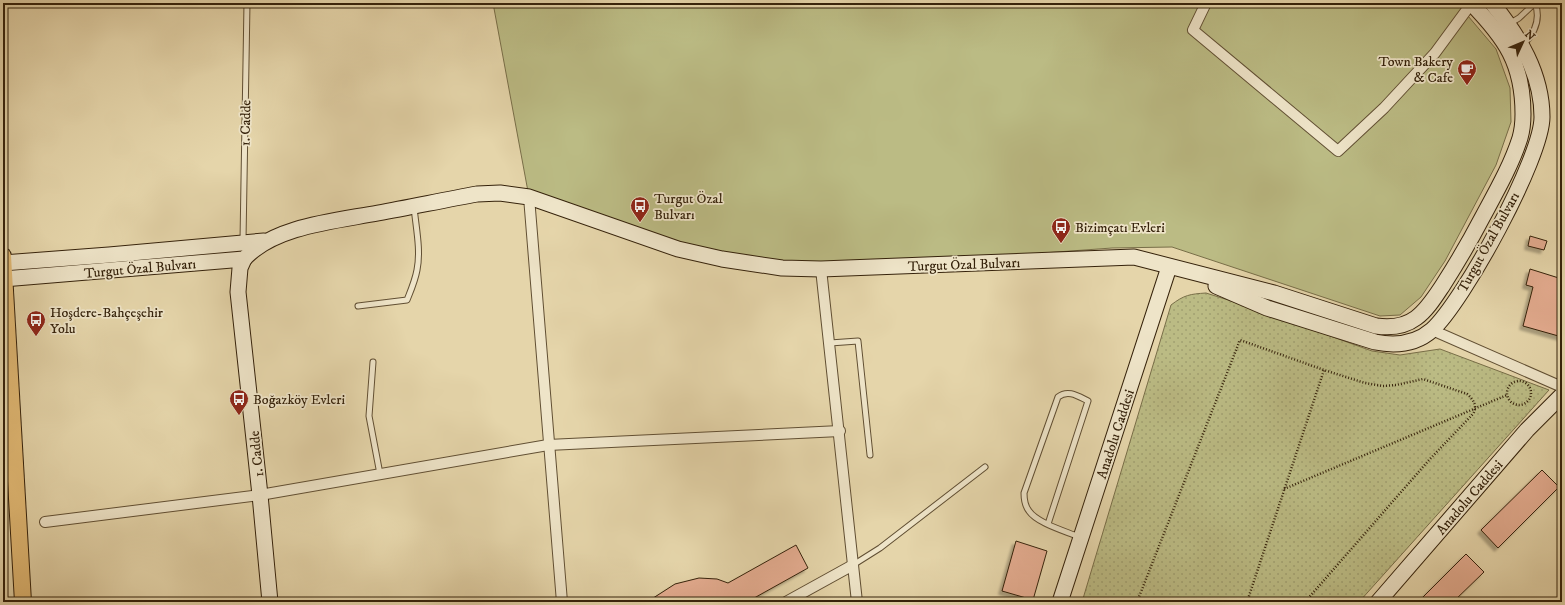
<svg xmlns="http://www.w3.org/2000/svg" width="1565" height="605" font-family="'IM FELL DW Pica',serif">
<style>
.grass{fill:#bbbb84;stroke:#786e48}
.park{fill:url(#park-dots);stroke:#786e48}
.building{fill:#e4ac90;stroke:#35220b;filter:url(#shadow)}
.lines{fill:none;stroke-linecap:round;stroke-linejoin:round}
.lane-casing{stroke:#614f33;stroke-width:7}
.street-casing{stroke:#614f33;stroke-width:12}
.secondary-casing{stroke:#35220b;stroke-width:17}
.primary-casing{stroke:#35220b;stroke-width:18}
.path{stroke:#35220b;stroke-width:2.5;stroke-dasharray:1 2;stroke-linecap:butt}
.lane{stroke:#eee4c8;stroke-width:5}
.street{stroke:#eee4c8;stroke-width:10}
.secondary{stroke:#eee4c8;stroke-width:15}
.primary{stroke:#e2ba75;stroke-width:16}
.labels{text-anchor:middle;stroke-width:3.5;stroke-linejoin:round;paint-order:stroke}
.poi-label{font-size:14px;fill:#35220b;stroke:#eee4c8;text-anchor:start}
.street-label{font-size:14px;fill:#35220b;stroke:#eee4c8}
</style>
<defs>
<pattern id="park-dots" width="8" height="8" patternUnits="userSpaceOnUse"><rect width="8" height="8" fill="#bbbb84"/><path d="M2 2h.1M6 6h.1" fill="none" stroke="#a1a071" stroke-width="1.8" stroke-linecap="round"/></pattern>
<filter id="shadow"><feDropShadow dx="-3.5" dy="3.5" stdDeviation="1" flood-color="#0004"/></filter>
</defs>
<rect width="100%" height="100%" fill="#e5d5aa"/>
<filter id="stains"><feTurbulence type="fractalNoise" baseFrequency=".005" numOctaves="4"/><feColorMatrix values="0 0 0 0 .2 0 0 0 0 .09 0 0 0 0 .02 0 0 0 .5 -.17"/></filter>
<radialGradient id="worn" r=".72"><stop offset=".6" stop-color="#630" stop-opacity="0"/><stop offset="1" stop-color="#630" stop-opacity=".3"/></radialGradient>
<path class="grass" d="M493 3H1457L1496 49 1510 88 1511 122 1496 165 1445 261 1421 297 1400 315 1380 316 1172 247 1112 248 821 269 722 259 529 197Z"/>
<path class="park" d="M1206 293 1244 305 1372 351 1400 355 1440 349 1549 390 1359 602H1082L1171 305C1184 295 1190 294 1206 293Z"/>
<g class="building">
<path d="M1530 236 1547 241 1544 250 1528 246Z"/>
<path d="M1530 269 1562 279V337L1523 326 1533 287 1526 285Z"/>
<path d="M1542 470 1559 487 1498 548 1481 530Z"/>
<path d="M1016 541 1047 551 1033 600 1002 591Z"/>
<path d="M796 545 808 568 747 602H647L675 584 699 578 717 579 728 583Z"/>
<path d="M1466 554 1484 572 1453 602H1418Z"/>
</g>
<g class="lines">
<defs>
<g id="lane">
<path d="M1509 24 1519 18 1535 3"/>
<path d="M1523 45C1535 33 1541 19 1535 3"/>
<path d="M243 240 247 3"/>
<path d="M358 306 407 300C411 290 415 281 417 270 421 250 416 228 414 207"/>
<path d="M830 343 858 341 870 455"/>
<path d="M373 362 369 416 380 474"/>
<path d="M1048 524 1088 401C1078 396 1068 389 1058 397L1024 493C1024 500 1025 506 1029 511 1037 523 1065 531 1079 537"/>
<path d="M853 565 880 548 985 467"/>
</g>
<g id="street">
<path d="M1206 3 1193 30 1338 151 1384 108 1435 53 1471 4"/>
<path d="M529 197 562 602"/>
<path d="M821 269 857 602"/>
<path d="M1432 330 1562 387"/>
<path d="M45 522 260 495 548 445 840 431"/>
<path d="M786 602 853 565"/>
</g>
<g id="secondary">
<path d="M244 259 240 268 238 292 260 495 270 602"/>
<path d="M3 263 109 255 264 241"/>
<path d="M3 279 244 259C274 226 336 221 378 213 411 207 444 200 477 194L500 193 529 197 678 249 722 259 782 268 821 269 1134 257 1274 293 1376 326C1390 328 1404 327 1416 318 1427 310 1435 297 1443 285 1457 263 1470 241 1482 218 1496 192 1511 166 1520 138 1522 131 1523 122 1523 114 1523 63 1505 38 1471 3"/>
<path d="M1216 286 1267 308 1375 342C1395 346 1416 344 1432 330 1463 302 1542 158 1542 117 1542 74 1519 36 1492 3"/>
<path d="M1060 602 1169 267"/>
<path d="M1378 602 1527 430 1562 395"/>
</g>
<path id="primary" d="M3 256 23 602"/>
</defs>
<use href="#lane" class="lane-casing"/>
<use href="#street" class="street-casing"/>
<use href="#secondary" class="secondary-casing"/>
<use href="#primary" class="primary-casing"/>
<g class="path">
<circle cx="1519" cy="393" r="12"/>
<path d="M1284 489 1507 395"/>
<path d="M1137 602 1240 340 1324 370 1365 383 1383 386 1396 385 1423 379 1467 394C1473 399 1478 406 1473 414L1429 460 1305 602"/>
<path d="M1247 602 1324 370"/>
</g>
<use href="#lane" class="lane"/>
<use href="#street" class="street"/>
<use href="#secondary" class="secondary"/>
<use href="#primary" class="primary"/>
</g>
<defs>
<symbol id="cafe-pin" viewBox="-11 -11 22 30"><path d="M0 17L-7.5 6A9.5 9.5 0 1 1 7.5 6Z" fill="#8f2418" stroke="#eee4c8"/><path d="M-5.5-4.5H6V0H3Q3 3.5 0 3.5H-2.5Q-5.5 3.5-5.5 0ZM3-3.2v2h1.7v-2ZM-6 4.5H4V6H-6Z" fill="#fff"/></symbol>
<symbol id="bus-pin" viewBox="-11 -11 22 30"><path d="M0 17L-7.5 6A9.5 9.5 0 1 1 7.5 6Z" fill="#8f2418" stroke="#eee4c8"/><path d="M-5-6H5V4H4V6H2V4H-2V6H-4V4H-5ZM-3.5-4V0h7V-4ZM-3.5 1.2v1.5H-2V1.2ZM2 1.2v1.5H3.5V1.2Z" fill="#fff"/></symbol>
</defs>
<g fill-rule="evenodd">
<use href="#cafe-pin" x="1456" y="58" width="22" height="30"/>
<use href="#bus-pin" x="629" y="195" width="22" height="30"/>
<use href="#bus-pin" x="1050" y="216" width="22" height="30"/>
<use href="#bus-pin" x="25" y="309" width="22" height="30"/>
<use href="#bus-pin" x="228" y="388" width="22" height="30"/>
</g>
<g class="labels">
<g class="poi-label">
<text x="1453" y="66" text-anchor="end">Town Bakery<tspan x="1453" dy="16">&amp; Cafe</tspan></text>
<text x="654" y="203">Turgut Özal<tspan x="654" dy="16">Bulvarı</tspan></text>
<text x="1075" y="232">Bizimçatı Evleri</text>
<text x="50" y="317">Hoşdere-Bahçeşehir<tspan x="50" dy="16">Yolu</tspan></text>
<text x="253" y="404">Boğazköy Evleri</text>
</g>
<g class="street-label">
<text transform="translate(245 123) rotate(-89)" y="5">1. Cadde</text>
<text transform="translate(1488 242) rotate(-61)" y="5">Turgut Özal Bulvarı</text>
<text transform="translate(964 264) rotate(-2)" y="5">Turgut Özal Bulvarı</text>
<text transform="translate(140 268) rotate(-5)" y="5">Turgut Özal Bulvarı</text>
<text transform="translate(1115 434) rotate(-72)" y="5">Anadolu Caddesi</text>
<text transform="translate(256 454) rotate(-96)" y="5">1. Cadde</text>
<text transform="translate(1469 497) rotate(-49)" y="5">Anadolu Caddesi</text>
</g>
</g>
<rect width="1565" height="605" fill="none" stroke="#e5d5aa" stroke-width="16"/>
<rect x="4" y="4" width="1557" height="597" fill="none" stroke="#35220b" stroke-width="2"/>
<rect x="8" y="8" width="1549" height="589" fill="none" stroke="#35220b"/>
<g transform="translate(1523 42) rotate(46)" stroke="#eee4c8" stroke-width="3" paint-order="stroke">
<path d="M0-3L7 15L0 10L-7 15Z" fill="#35220b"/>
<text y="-6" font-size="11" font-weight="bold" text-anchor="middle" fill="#35220b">N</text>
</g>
<rect width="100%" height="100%" filter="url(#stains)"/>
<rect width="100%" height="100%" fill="url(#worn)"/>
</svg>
